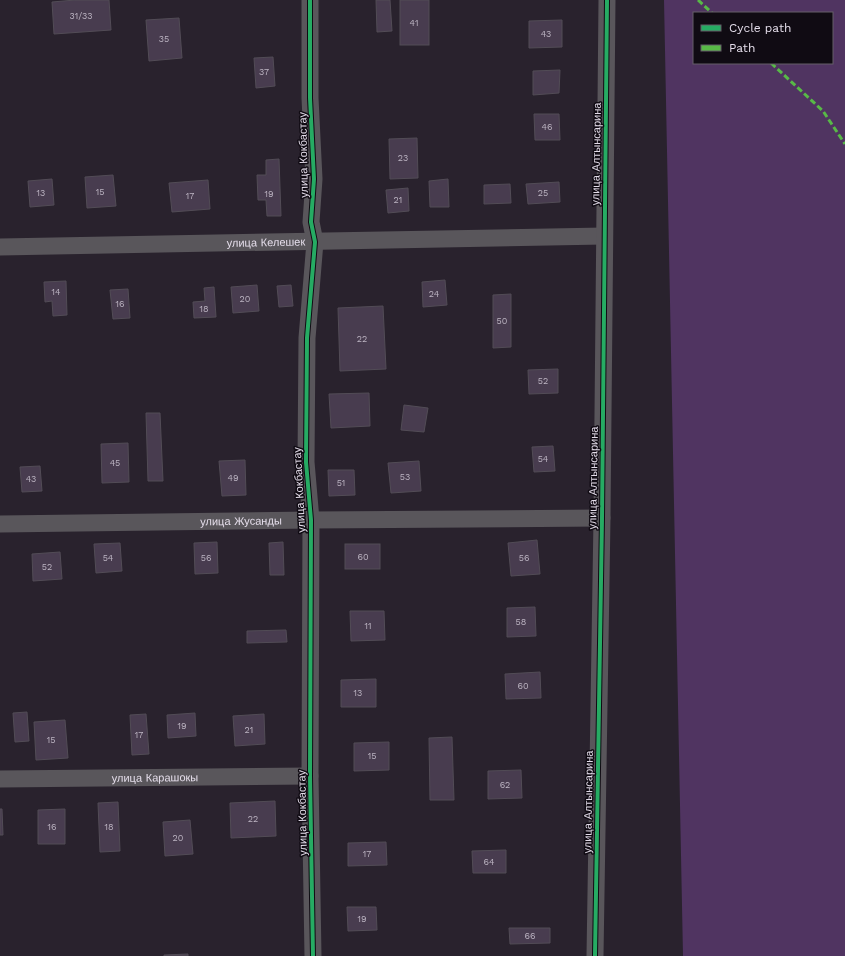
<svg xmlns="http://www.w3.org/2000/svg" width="845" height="956" font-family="'Work Sans',sans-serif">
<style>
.green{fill:#503461;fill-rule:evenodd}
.building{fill:#483c4f;stroke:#524c56}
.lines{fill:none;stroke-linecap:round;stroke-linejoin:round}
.street{stroke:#59565b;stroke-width:17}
.quiet{stroke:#58b947;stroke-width:3;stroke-dasharray:6 3;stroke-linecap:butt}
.cycleway-casing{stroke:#100b13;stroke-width:6}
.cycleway{stroke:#26ab63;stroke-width:4}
.labels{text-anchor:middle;stroke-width:3;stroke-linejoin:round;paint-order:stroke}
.number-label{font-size:9px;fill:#bdb5c3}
.street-label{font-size:11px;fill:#e4ddea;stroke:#100b13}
</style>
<rect width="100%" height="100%" fill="#29222d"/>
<path class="green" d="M664 0H845V956H683ZM694 13H832V63H694Z"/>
<g class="building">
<path d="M75 0H109L111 30 54 34 52 2Z"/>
<path d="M376 0H390L392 31 377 32Z"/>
<rect x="400" y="0" width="29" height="45"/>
<path d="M179 18 182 58 149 61 146 20Z"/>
<path d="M562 20V47L529 48V21Z"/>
<path d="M273 57 275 86 256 88 254 58Z"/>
<path d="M560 70 559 93 533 95V71Z"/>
<path d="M534 114H559L560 140H535Z"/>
<path d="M417 138 418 178 390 179 389 139Z"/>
<path d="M279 159 281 216H267L266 200H258L257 175H266V160Z"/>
<path d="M113 175 116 206 87 208 85 177Z"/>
<path d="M52 179 54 205 30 207 28 181Z"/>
<path d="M448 179 449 207H430L429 181Z"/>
<path d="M208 180 210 209 172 212 169 183Z"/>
<path d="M559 182 560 202 528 204 526 184Z"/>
<path d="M510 184 511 203 484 204V185Z"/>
<path d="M408 188 409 211 388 213 386 190Z"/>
<path d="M445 280 447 305 423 307 422 282Z"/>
<path d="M66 281 67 315 53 316 52 301 45 302 44 282Z"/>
<path d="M257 285 259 311 233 313 231 287Z"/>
<path d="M291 285 293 306 279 307 277 286Z"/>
<path d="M214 287 216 317 194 318 193 302 205 301 204 288Z"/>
<path d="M128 289 130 318 113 319 110 290Z"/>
<path d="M511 294V347L493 348V295Z"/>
<path d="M383 306 386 369 340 371 338 308Z"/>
<path d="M558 369V393L529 394 528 370Z"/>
<path d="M369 393 370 426 331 428 329 394Z"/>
<path d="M404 405 428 408 424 432 401 430Z"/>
<path d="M146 413H160L163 481H148Z"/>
<path d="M128 443 129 482 102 483 101 444Z"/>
<path d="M553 446 555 471 534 472 532 447Z"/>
<path d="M245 460 246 495 222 496 219 461Z"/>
<path d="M419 461 421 491 391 493 388 463Z"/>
<path d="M40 466 42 491 22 492 20 467Z"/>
<path d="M328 470H354L355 495 329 496Z"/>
<path d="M537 540 540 574 511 576 508 543Z"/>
<path d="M217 542 218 573 195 574 194 543Z"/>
<path d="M283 542 284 575H270L269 543Z"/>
<path d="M120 543 122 571 96 573 94 544Z"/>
<rect x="345" y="544" width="35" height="25"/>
<path d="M60 552 62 579 33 581 32 554Z"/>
<path d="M535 607 536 636 507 637V608Z"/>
<path d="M350 611H384L385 640 351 641Z"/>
<path d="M286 630 287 642 247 643V631Z"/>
<path d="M540 672 541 698 506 699 505 674Z"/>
<path d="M376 679V707H341V680Z"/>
<path d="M27 712 29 741 15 742 13 713Z"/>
<path d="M195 713 196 736 168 738 167 715Z"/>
<path d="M146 714 149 754 132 755 130 715Z"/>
<path d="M264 714 265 744 235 746 233 716Z"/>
<path d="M65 720 68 758 36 760 34 722Z"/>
<path d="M452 737 454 800H430L429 738Z"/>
<path d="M389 742V770L354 771V743Z"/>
<path d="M521 770 522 798 488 799V771Z"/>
<path d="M275 801 276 836 231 838 230 803Z"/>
<path d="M118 802 120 851 100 852 98 803Z"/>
<path d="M0 809H2L3 835H0Z"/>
<path d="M65 809V844H38V810Z"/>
<path d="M190 820 193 854 165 856 163 822Z"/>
<path d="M386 842 387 865 348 866V843Z"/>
<path d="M506 850V873H473L472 851Z"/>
<path d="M347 907H376L377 930 348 931Z"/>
<path d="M509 928H550V943L510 944Z"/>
<path d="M188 954V956H164V955Z"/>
</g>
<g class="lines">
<g class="street">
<path d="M310 0V98L314 179 311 222 315 242 307 338 306 462 311 520 310 776 313 956"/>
<path id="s1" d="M0 247 604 236"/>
<path id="s2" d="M0 524 311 520 602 518"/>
<path id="s3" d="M0 779 310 776"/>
<path d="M595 956 602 518 607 0"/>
</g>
<g class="quiet">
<path d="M698 0 712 13"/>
<path d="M771 63 823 111 845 144"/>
</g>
<defs>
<g id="cycleway">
<path d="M310 0V98L314 179 311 222 315 242 307 338 306 462 311 520 310 776 313 956"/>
<path d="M595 956 602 518 607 0"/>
</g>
</defs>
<use href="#cycleway" class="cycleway-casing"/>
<use href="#cycleway" class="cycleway"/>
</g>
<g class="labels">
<g class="number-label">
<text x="81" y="19">31/33</text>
<text x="414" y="26">41</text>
<text x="546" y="37">43</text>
<text x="164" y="42">35</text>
<text x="264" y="75">37</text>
<text x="547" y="130">46</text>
<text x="403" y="161">23</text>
<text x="100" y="195">15</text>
<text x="41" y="196">13</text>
<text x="543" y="196">25</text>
<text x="269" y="197">19</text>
<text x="190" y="199">17</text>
<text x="398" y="203">21</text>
<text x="56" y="295">14</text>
<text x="434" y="297">24</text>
<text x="245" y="302">20</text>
<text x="120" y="307">16</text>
<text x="204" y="312">18</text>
<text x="502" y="324">50</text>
<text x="362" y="342">22</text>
<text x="543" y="384">52</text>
<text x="543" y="462">54</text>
<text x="115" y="466">45</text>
<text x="405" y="480">53</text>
<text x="233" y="481">49</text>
<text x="31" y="482">43</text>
<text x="341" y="486">51</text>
<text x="363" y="560">60</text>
<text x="108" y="561">54</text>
<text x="206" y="561">56</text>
<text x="524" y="561">56</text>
<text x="47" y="570">52</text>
<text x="521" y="625">58</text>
<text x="368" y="629">11</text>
<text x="523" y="689">60</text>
<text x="358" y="696">13</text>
<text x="182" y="729">19</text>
<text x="249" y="733">21</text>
<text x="139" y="738">17</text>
<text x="51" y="743">15</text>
<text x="372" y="759">15</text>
<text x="505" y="788">62</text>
<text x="253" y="822">22</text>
<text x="52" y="830">16</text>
<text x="109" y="830">18</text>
<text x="178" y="841">20</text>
<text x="367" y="857">17</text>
<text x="489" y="865">64</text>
<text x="362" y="922">19</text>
<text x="530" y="939">66</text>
</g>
<g class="street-label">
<text transform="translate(596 154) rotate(-89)" y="4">улица Алтынсарина</text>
<text transform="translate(303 155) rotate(-91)" y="4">улица Кокбастау</text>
<text dy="4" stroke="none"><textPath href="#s1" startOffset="266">улица Келешек</textPath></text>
<text transform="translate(593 478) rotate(-89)" y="4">улица Алтынсарина</text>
<text transform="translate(299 490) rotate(-93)" y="4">улица Кокбастау</text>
<text dy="4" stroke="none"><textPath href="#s2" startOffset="241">улица Жусанды</textPath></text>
<text dy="4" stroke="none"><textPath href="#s3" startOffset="155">улица Карашокы</textPath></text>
<text transform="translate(588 802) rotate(-89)" y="4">улица Алтынсарина</text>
<text transform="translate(302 813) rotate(-91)" y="4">улица Кокбастау</text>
</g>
</g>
<rect x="693" y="12" width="140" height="52" fill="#100b13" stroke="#655f69"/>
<rect x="701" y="25" width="20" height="6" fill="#26ab63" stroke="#655f69"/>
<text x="729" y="32" font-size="12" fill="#e4ddea">Cycle path</text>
<rect x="701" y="45" width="20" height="6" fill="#58b947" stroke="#655f69"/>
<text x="729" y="52" font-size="12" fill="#e4ddea">Path</text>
</svg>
